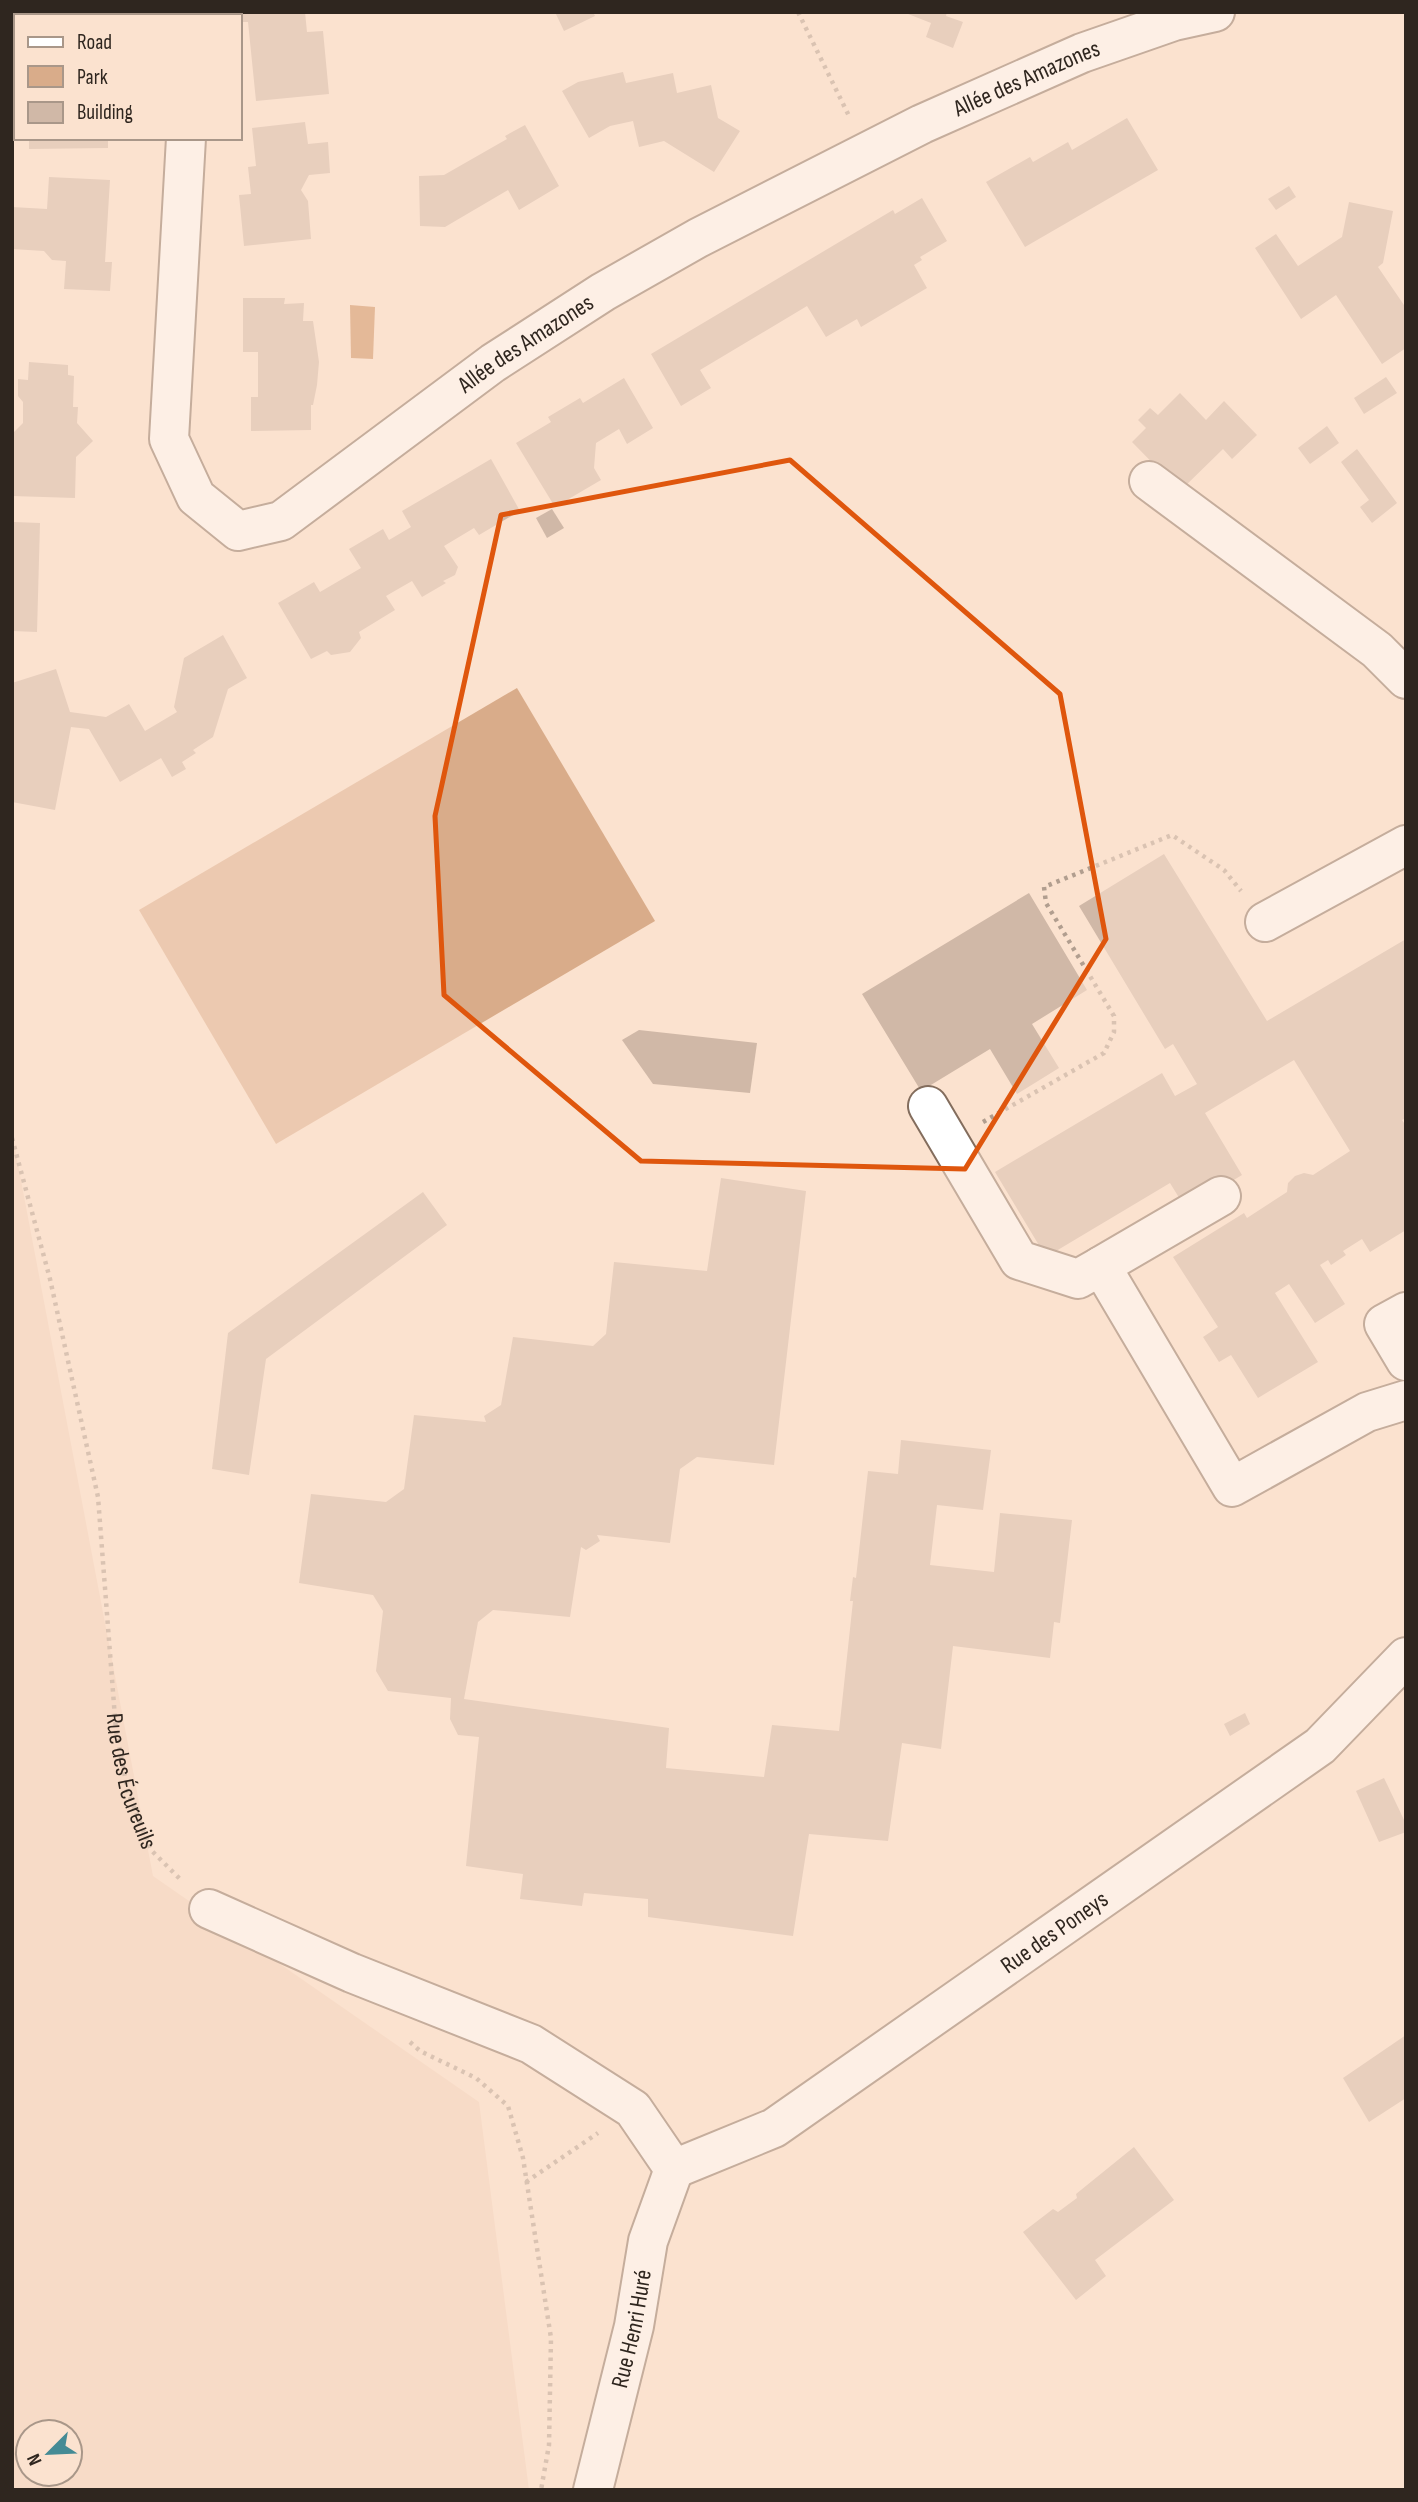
<svg xmlns="http://www.w3.org/2000/svg" width="1418" height="2502" font-family="'Sofia Sans Condensed',sans-serif">
<style>
.built{fill:#f2d3bc;fill-rule:evenodd}
.green{fill:#d9ac8a}
.water{fill:#c88856}
.building{fill:#d0b8a7}
.lines{fill:none;stroke-linecap:round;stroke-linejoin:round}
.minor-casing{stroke:#836d5d;stroke-width:42}
.path{stroke:#b19e8f;stroke-width:4.5;stroke-dasharray:3.5 5;stroke-linecap:butt}
.minor{stroke:#fff;stroke-width:38}
.marked{fill:none;stroke:#df560d;stroke-width:5;stroke-linejoin:round}
.labels{text-anchor:middle;stroke-width:5;stroke-linejoin:round;paint-order:stroke}
.street-label{font-size:24px;fill:#2f261f;stroke:#fbe2cf}
</style>
<rect width="100%" height="100%" fill="#fbe2cf"/>
<path class="built" d="M12 1133 153 1876 479 2102 529 2490H12ZM28 2432H70V2474H28Z"/>
<path class="green" d="M517 688 655 921 276 1144 139 910Z"/>
<path class="water" d="M350 305 375 307 373 359 351 358Z"/>
<g class="building">
<path d="M12 12H37V16H16V69L12 68Z"/>
<path d="M242 12H305L307 32 323 31 329 94 256 101 248 22H243Z"/>
<path d="M555 12H593L595 16 564 31Z"/>
<path d="M903 12H947L946 16 963 22 953 48 926 37 931 23Z"/>
<path d="M623 72 626 83 673 73 677 93 711 85 718 118 740 131 714 172 664 141 639 147 633 121 610 126 589 138 562 91 578 82Z"/>
<path d="M1127 118 1158 170 1025 247 986 182 1030 157 1033 162 1068 142 1072 150Z"/>
<path d="M305 122 308 144 328 142 330 173 309 175 301 190 308 201 311 239 244 246 239 195 251 194 248 167 256 166 252 128Z"/>
<path d="M525 125 559 186 519 210 508 190 445 227 420 226 419 176 444 175 507 139 505 136Z"/>
<path d="M29 138H108V148L29 149Z"/>
<path d="M49 177 110 180 105 262H112L110 291 64 289 66 261 52 260 44 251 12 249V207L47 209Z"/>
<path d="M1289 186 1296 197 1276 210 1268 199Z"/>
<path d="M922 198 947 241 920 257 922 260 914 265 927 288 861 327 857 319 826 337 807 306 700 370 711 388 681 406 651 354 893 210 895 214Z"/>
<path d="M1349 202 1393 211 1383 263 1378 267 1406 308V348L1382 364 1336 295 1301 319 1255 248 1276 234 1298 266 1342 237Z"/>
<path d="M243 298H285L284 304 304 303 303 321H313L319 362 317 385 313 405H311V430L251 431V397H258V352H243Z"/>
<path d="M29 362 68 365V375L74 376 73 407H78L77 423 93 441 76 457 75 498 12 496V434L23 423V402L18 396V379L28 380Z"/>
<path d="M1386 377 1397 393 1364 414 1354 398Z"/>
<path d="M624 378 653 428 627 444 619 429 596 443 594 468 601 480 555 507 516 443 551 422 548 417 580 398 583 403Z"/>
<path d="M1180 393 1206 420 1224 401 1257 435 1232 459 1223 449 1180 491 1132 442 1146 428 1138 420 1150 408 1158 415Z"/>
<path d="M1327 426 1339 443 1310 464 1298 448Z"/>
<path d="M1357 449 1397 503 1372 523 1360 507 1369 500 1341 462Z"/>
<path d="M491 459 520 511 479 535 474 528 444 546 458 567 455 575 443 581 446 583 422 597 412 581 386 596 395 610 359 632 361 638 350 652 331 655 327 651 311 659 278 603 314 582 320 592 361 568 349 549 383 529 389 540 411 527 402 511Z"/>
<path d="M552 509 564 528 547 538 536 518Z"/>
<path d="M14 522 40 523 37 632 12 631Z"/>
<path d="M223 635 247 678 228 689 213 737 193 750 196 753 182 762 186 769 172 777 161 758 120 782 89 729 71 727 55 810 12 802V683L56 669 70 712 106 717 129 704 145 731 177 712 174 707 184 658Z"/>
<path d="M1164 854 1267 1021 1406 939V1118L1402 1120 1406 1126V1230L1370 1252 1362 1239 1343 1251 1346 1255 1331 1265 1328 1260 1320 1265 1345 1304 1315 1323 1289 1284 1275 1293 1318 1362 1258 1398 1231 1355 1219 1362 1203 1337 1218 1327 1173 1257 1244 1213 1247 1218 1287 1192 1288 1183 1295 1176 1304 1173 1313 1175 1350 1151 1294 1060 1205 1113 1242 1175 1186 1209 1170 1183 1046 1257 995 1172 1162 1073 1175 1096 1197 1084 1173 1044 1165 1049 1079 906Z"/>
<path d="M1029 893 1087 990 1032 1024 1059 1068 1017 1094 990 1049 921 1091 862 994Z"/>
<path d="M639 1030 757 1043 750 1093 653 1084 622 1040Z"/>
<path d="M721 1178 806 1191 774 1465 697 1457 680 1469 670 1543 597 1535 600 1541 586 1550 581 1547 570 1617 493 1610 478 1622 464 1699 669 1728 666 1768 764 1777 772 1725 839 1731 853 1601H850L853 1577 856 1578 868 1471 898 1474 901 1440 991 1450 983 1510 937 1505 930 1565 994 1572 1000 1513 1072 1520 1060 1623 1054 1622 1050 1658 953 1646 941 1749 902 1743 888 1841 809 1834 793 1936 648 1917V1899L584 1893 582 1906 520 1899 523 1874 466 1866 479 1737 458 1735 450 1719 451 1698 388 1691 376 1671 383 1611 373 1595 299 1583 311 1494 386 1502 404 1489 414 1415 486 1422 484 1416 501 1405 513 1337 593 1346 606 1334 614 1262 707 1271Z"/>
<path d="M423 1192 447 1225 266 1359 249 1475 212 1469 228 1333Z"/>
<path d="M1245 1713 1250 1724 1230 1736 1224 1724Z"/>
<path d="M1384 1778 1406 1824V1832L1379 1842 1356 1791Z"/>
<path d="M1406 2035V2098L1369 2122 1343 2078Z"/>
<path d="M1134 2147 1174 2200 1095 2260 1106 2276 1076 2300 1023 2232 1053 2209 1058 2212 1077 2198 1076 2194Z"/>
</g>
<g class="lines">
<defs>
<g id="minor">
<path d="M186 12 187 16"/>
<path id="s2" d="M186 138 169 439 196 497 238 531 281 521 493 363 603 292 698 238 922 124 1082 53 1174 21 1215 12"/>
<path d="M1149 481 1377 650 1406 679"/>
<path d="M1265 922 1406 845"/>
<path d="M928 1106 1019 1260 1078 1279 1101 1266"/>
<path d="M1221 1196 1101 1266 1232 1487 1367 1412 1406 1400"/>
<path d="M1406 1312 1384 1324 1406 1361"/>
<path d="M209 1909 352 1973 531 2044 633 2109 674 2169"/>
<path id="s3" d="M674 2169 774 2128 1320 1746 1406 1657"/>
<path id="s4" d="M593 2490 634 2326 648 2241 674 2169"/>
</g>
</defs>
<use href="#minor" class="minor-casing"/>
<g class="path">
<path d="M798 12 849 116"/>
<path d="M983 1122 1104 1053 1114 1032V1016L1046 903 1044 887 1172 835 1224 870 1241 891"/>
<path id="s1" d="M12 1138 50 1279 98 1497 116 1731 128 1792 151 1850 182 1881"/>
<path d="M410 2042 420 2051 476 2078 508 2106 523 2158 551 2338 549 2445 541 2490"/>
<path d="M526 2182 598 2133"/>
</g>
<use href="#minor" class="minor"/>
</g>
<path d="M0 0H1418V2502H0ZM790 460 1060 694 1106 939 965 1169 641 1161 444 995 435 816 501 515Z" fill="#fbe2cf" fill-opacity=".55" fill-rule="evenodd"/>
<path class="marked" d="M790 460 1060 694 1106 939 965 1169 641 1161 444 995 435 816 501 515Z"/>
<g class="labels">
<g class="street-label">
<text dy="8" stroke="none"><textPath href="#s2" startOffset="1334">Allée des Amazones</textPath></text>
<text dy="8" stroke="none"><textPath href="#s2" startOffset="766">Allée des Amazones</textPath></text>
<text dy="8" stroke="none"><textPath href="#s1" startOffset="656">Rue des Écureuils</textPath></text>
<text dy="8" stroke="none"><textPath href="#s3" startOffset="450">Rue des Poneys</textPath></text>
<text dy="8" stroke="none"><textPath href="#s4" startOffset="166">Rue Henri Huré</textPath></text>
</g>
</g>
<rect width="1418" height="2502" fill="none" stroke="#2f261f" stroke-width="28"/>
<rect x="14" y="14" width="228" height="126" fill="#fbe2cf" stroke="#a99789" stroke-width="2"/>
<rect x="28" y="37" width="35" height="10" fill="#ffffff" stroke="#a99789" stroke-width="2"/>
<text x="77" y="49" font-size="21" fill="#2f261f">Road</text>
<rect x="28" y="66" width="35" height="21" fill="#d9ac8a" stroke="#a99789" stroke-width="2"/>
<text x="77" y="84" font-size="21" fill="#2f261f">Park</text>
<rect x="28" y="102" width="35" height="21" fill="#d0b8a7" stroke="#a99789" stroke-width="2"/>
<text x="77" y="119" font-size="21" fill="#2f261f">Building</text>
<g transform="translate(49 2453) rotate(246)"><circle r="33" fill="#fbe2cf" stroke="#a99789" stroke-width="2"/>
<path d="M0-5L12 26L0 18L-12 26Z" fill="#458b95"/>
<text y="-10" font-size="19" font-weight="bold" text-anchor="middle" fill="#2f261f">N</text>
</g>
</svg>
